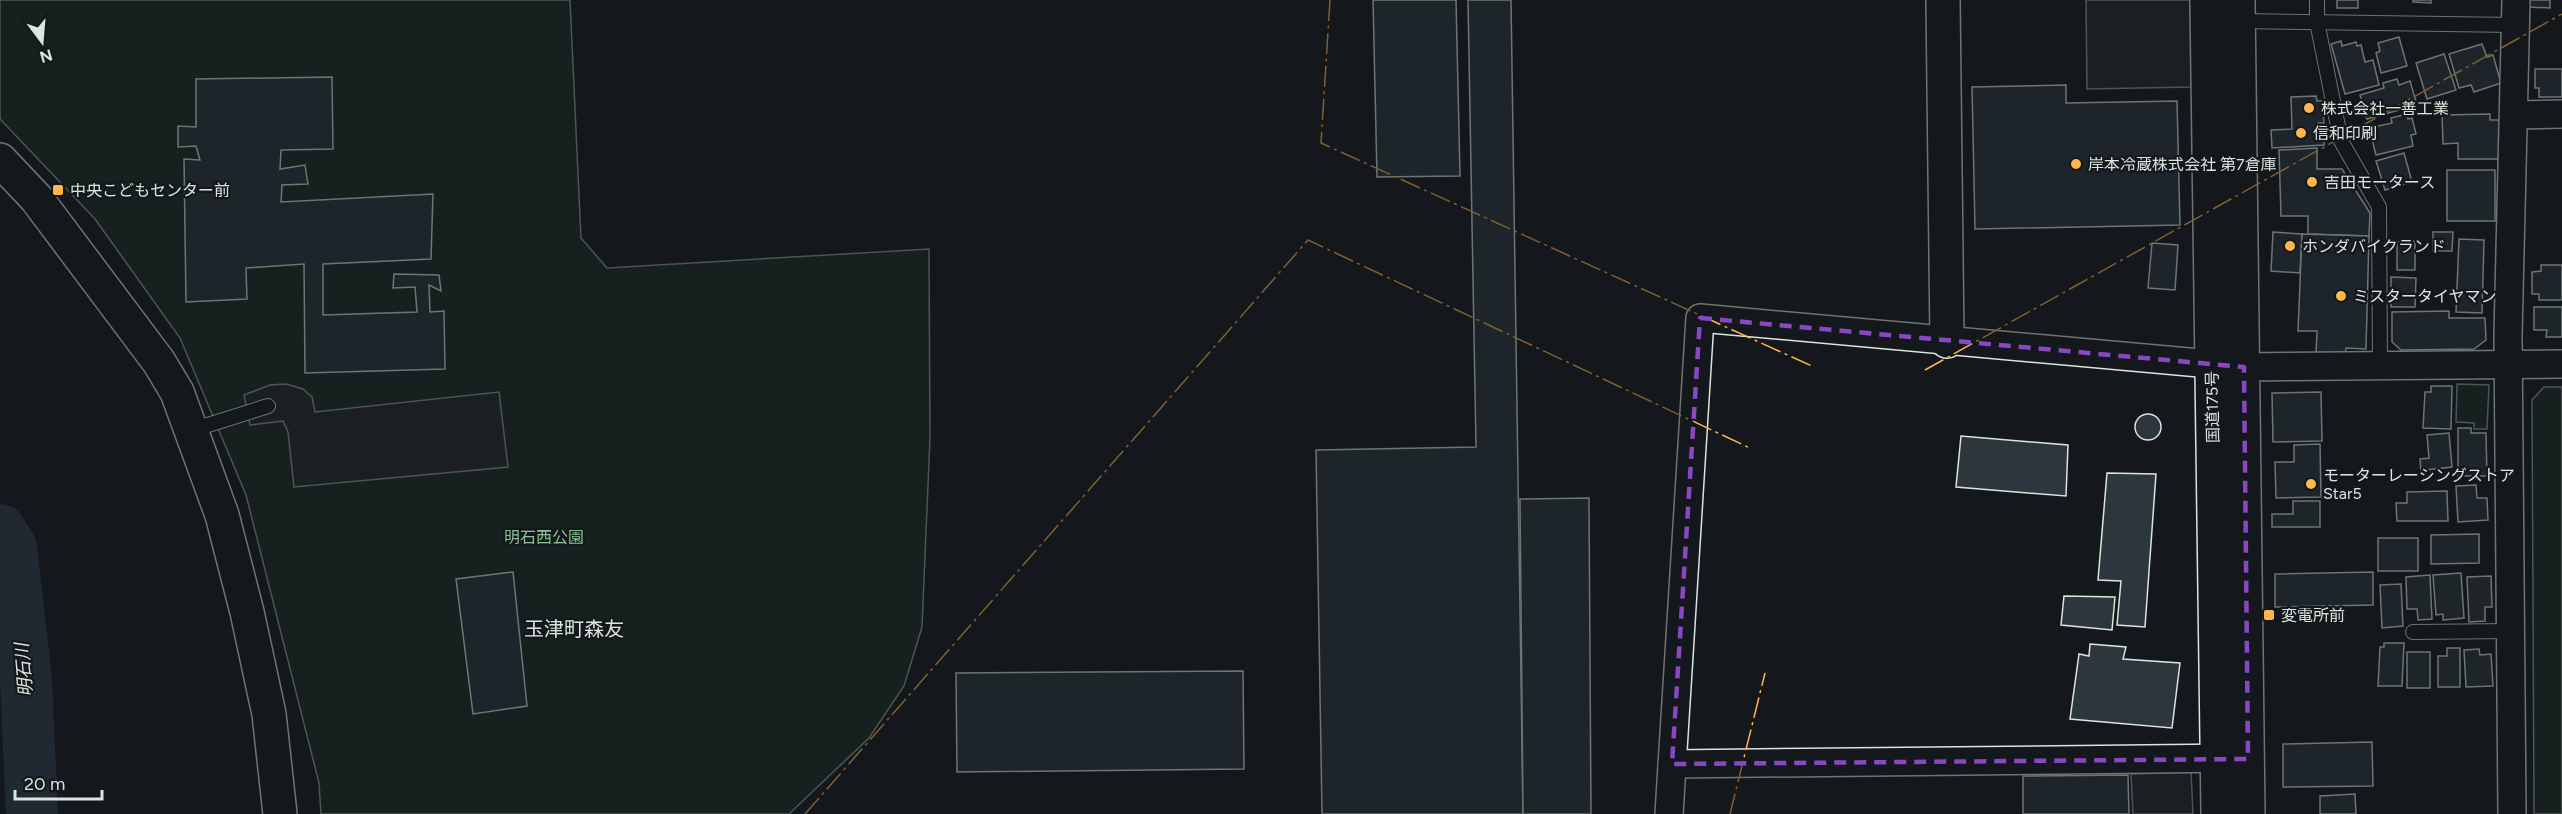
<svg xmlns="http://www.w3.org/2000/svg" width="2562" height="814" font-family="Figtree,'Noto Sans JP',sans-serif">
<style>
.green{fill:#1a2d24;stroke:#939e99;stroke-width:1.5}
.parking{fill:#24282b;stroke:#939e99;stroke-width:1.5}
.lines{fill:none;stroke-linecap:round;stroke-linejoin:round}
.river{stroke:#2f3f4d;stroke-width:52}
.building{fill:#2c363c;stroke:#d8e6dc;stroke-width:1.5}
.lane-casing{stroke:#d8e6dc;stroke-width:16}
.street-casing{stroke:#d8e6dc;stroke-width:30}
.secondary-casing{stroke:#d8e6dc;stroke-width:36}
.highway-casing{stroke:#d8e6dc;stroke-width:36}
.lane{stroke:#14181c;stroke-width:14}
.street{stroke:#14181c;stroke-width:27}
.secondary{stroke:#14181c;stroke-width:33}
.highway{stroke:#14181c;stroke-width:33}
.power{stroke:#ffb74d;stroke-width:1.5;stroke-dasharray:21 4.5 3 4.5;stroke-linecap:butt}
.marked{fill:none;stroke:#8948c3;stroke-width:4.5;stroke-dasharray:12 8;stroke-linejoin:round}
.poi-dot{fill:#ffb74d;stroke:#14181c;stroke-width:2}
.labels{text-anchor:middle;stroke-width:4.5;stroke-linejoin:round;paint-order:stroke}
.poi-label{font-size:16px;fill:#d8e6dc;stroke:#14181c;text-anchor:start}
.street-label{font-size:16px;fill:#d8e6dc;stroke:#14181c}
.park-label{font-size:16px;fill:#8ac095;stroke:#14181c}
.water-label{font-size:18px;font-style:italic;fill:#d8e6dc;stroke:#14181c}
.quarter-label{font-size:20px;fill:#d8e6dc;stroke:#14181c}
</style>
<rect width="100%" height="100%" fill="#14181c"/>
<g class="green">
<path d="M0 0H570L581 238 607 268 929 249 930 438 922 627 904 686 869 738 789 814H321L319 783 246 495 180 338 95 219 0 119Z"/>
<path d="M2457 384 2489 385 2487 429H2474V423L2456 422Z"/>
<path d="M2544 387H2562V814H2534L2532 400Z"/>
</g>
<g class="parking">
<path d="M2086 0H2190L2191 87 2087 89Z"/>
<path d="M286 384 303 389 312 397 315 412 499 392 508 467 294 487 288 432 283 421 250 425 244 395 270 385Z"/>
<path d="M2191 772 2193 814H2133L2131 774Z"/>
</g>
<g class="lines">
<path class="river" d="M0 530 11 548 26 680 32 814"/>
</g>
<g class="building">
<path d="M1373 0H1456L1460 176 1377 177Z"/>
<path d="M1468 0H1511L1523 814H1322L1316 450 1476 447Z"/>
<rect x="2337" y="0" width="21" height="8"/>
<path d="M2413 0H2431V3L2413 2Z"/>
<path d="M2528 0H2550V8L2528 7Z"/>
<path d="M2399 37 2407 66 2381 73 2376 53 2380 51 2378 43Z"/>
<path d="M2341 41 2342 46 2356 42 2357 46 2361 45 2365 62 2373 60 2379 85 2345 94 2331 44Z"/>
<path d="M2482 44 2487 57 2493 55 2501 83 2474 92 2471 85 2459 88 2449 54Z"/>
<path d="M2444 54 2456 90 2427 99 2416 63Z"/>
<path d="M2535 69H2562V97H2539V88H2535Z"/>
<path d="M332 77 333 149 281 150 280 169 305 165 308 184 282 185 281 202 433 194 431 259 323 264V315L417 312 415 287 393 288 394 274 439 275 441 291 429 285 430 312 444 311 445 369 305 373 304 264 246 268 247 299 186 302 184 159 200 160 196 146 178 147V126L196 127V79Z"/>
<path d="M2397 79 2399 85 2410 81 2417 105 2367 119 2360 95 2384 88 2383 83Z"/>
<path d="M2066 85V103L2177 101 2180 225 1975 229 1972 87Z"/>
<path d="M2316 96 2317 101H2322L2324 123H2318L2319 136H2324V145L2272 148 2271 130 2292 129 2291 97Z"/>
<path d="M2407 114 2408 119 2412 118 2416 134 2411 135 2413 146 2376 155 2369 128 2392 123 2391 118Z"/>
<path d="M2490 114V120H2499L2500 159H2458V143L2443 144 2442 115Z"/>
<path d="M2317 148V169H2342L2370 213 2369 236 2308 234V216H2281L2279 150Z"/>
<path d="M2404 153 2412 182 2385 190 2376 161Z"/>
<rect x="2447" y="170" width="48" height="51"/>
<path d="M2273 232 2302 234 2300 273 2271 271Z"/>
<path d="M2433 232H2453L2452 251H2433Z"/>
<path d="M2302 234 2369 236 2366 349 2346 348 2345 355 2316 354 2317 331H2298Z"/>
<path d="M2459 239 2484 240 2482 313 2456 312Z"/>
<path d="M2415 241V270H2397V242Z"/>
<path d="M2152 243 2178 245 2175 290 2148 288Z"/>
<path d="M2541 265H2562V300H2539V294H2532V272L2541 271Z"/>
<path d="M2391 277 2416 278 2415 307H2391Z"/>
<path d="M2534 307H2562V337H2546L2547 330H2534Z"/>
<path d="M2449 311V318H2485L2486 340 2474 349 2401 350 2392 342V312Z"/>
<path d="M2431 386H2452L2451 429 2423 428 2425 392H2431Z"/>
<path d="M2321 392 2322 441 2273 442 2272 393Z"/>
<circle cx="2148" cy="427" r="13"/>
<path d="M2458 428H2471V433H2486L2487 476H2458Z"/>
<path d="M2449 433 2452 467 2426 470V473H2421L2420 459 2429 458 2427 435Z"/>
<path d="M1961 436 2068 445 2066 496 1956 487Z"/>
<path d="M2320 444 2321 497 2276 498 2275 462H2294V445Z"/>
<path d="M2107 473 2156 474 2145 627 2117 625 2121 581 2098 580Z"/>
<path d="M2476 485 2477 498H2487L2488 520 2458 522 2456 486Z"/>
<path d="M2447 491 2448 521H2397L2396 503H2407V492Z"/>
<path d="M1589 498 1591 814H1523L1520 499Z"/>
<path d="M2293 501H2320V527H2272V514H2293Z"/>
<path d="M2479 534V563L2431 564V535Z"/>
<rect x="2378" y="538" width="40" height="33"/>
<path d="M513 572 527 706 473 714 456 579Z"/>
<path d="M2373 572V605L2275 607V574Z"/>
<path d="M2461 573 2464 618 2443 620V614L2436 615 2433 575Z"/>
<path d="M2430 575 2432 619 2418 620 2417 609H2407L2406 577Z"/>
<path d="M2491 576 2492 607H2485V621L2469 622 2467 577Z"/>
<path d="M2401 584 2403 626 2382 628 2380 585Z"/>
<path d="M2064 596 2115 597 2112 630 2061 625Z"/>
<path d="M2384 643H2404L2402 686H2378L2380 647H2384Z"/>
<path d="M2090 644 2126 647 2123 659 2180 663 2172 728 2070 719 2079 654 2089 656Z"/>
<path d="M2447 648H2460V687H2438V656H2447Z"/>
<path d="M2479 649 2480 655 2491 654 2493 686 2466 687 2464 650Z"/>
<rect x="2407" y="652" width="23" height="36"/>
<path d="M1243 671 1244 769 957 772 956 673Z"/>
<path d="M2372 742 2373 786 2283 787V744Z"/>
<path d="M2128 775 2129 814H2023V776Z"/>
<path d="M2355 794 2356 814H2320V796Z"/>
</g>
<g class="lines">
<defs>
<g id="lane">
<path d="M2317 0V22L2341 141 2379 207 2380 364"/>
<path d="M2239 21 2515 25"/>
<path d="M192 430 268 406"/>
<path d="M2413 632 2511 631"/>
</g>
<g id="street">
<path d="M2514 115 2562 114"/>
<path d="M1672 764 2237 758"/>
<path d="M1669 814 1700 318 2244 367 2562 364"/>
<path d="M2512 814 2508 336 2516 0"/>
</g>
<g id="secondary">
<path d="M1943 0 1947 341"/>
<path d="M0 160 36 198 159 362 177 392 222 515 247 612 269 714 280 814"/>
</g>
<g id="highway">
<path d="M2207 0 2218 814"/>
<path d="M2238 0 2248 814"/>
</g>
</defs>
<use href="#lane" class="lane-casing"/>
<use href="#street" class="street-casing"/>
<use href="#secondary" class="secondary-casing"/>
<use href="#highway" class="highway-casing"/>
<use href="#lane" class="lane"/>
<use href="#street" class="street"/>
<use href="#secondary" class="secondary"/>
<use href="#highway" class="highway"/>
<g class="power">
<path d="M1330 0 1321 143 1814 367"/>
<path d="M1925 370 2562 14"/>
<path d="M805 814 1308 240 1752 449"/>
<path d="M1730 814 1765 673"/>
</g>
</g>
<path d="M0 0H2562V814H0ZM1700 318 2244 367 2248 759 1672 764Z" fill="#14181c" fill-opacity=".55" fill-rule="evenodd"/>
<path class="marked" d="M1700 318 2244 367 2248 759 1672 764Z"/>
<g class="poi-dot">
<circle cx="2309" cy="108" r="6"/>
<circle cx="2301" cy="133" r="6"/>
<circle cx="2076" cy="164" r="6"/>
<circle cx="2312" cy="182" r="6"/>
<rect x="52" y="184" width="12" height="12" rx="3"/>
<circle cx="2290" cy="246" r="6"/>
<circle cx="2341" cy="296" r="6"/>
<circle cx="2311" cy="484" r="6"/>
<rect x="2263" y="609" width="12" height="12" rx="3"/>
</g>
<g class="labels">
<g class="poi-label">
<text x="2321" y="114">株式会社一善工業</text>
<text x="2313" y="139">信和印刷</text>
<text x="2088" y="170">岸本冷蔵株式会社 第7倉庫</text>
<text x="2324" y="188">吉田モータース</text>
<text x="70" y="196">中央こどもセンター前</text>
<text x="2302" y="252">ホンダバイクランド</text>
<text x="2353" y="302">ミスタータイヤマン</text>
<text x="2323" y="481">モーターレーシングストア<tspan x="2323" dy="18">Star5</tspan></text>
<text x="2281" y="621">変電所前</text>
</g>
<g class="street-label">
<text transform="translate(2212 407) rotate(-91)" y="6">国道175号</text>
</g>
<g class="park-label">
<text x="544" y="543">明石西公園</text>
</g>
<g class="water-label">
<text transform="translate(24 670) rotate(-95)" y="6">明石川</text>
</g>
<g class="quarter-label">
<text x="574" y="636">玉津町森友</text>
</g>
</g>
<g transform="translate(42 42) rotate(164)" stroke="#14181c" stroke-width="4.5" paint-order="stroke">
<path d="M0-4.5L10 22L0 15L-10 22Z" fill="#d8e6dc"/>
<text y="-9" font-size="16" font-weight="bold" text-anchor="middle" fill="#d8e6dc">N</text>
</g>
<path d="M15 790v9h87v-9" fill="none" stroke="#d8e6dc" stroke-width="3"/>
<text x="24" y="790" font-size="18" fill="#d8e6dc" stroke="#14181c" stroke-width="4.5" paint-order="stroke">20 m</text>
</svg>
